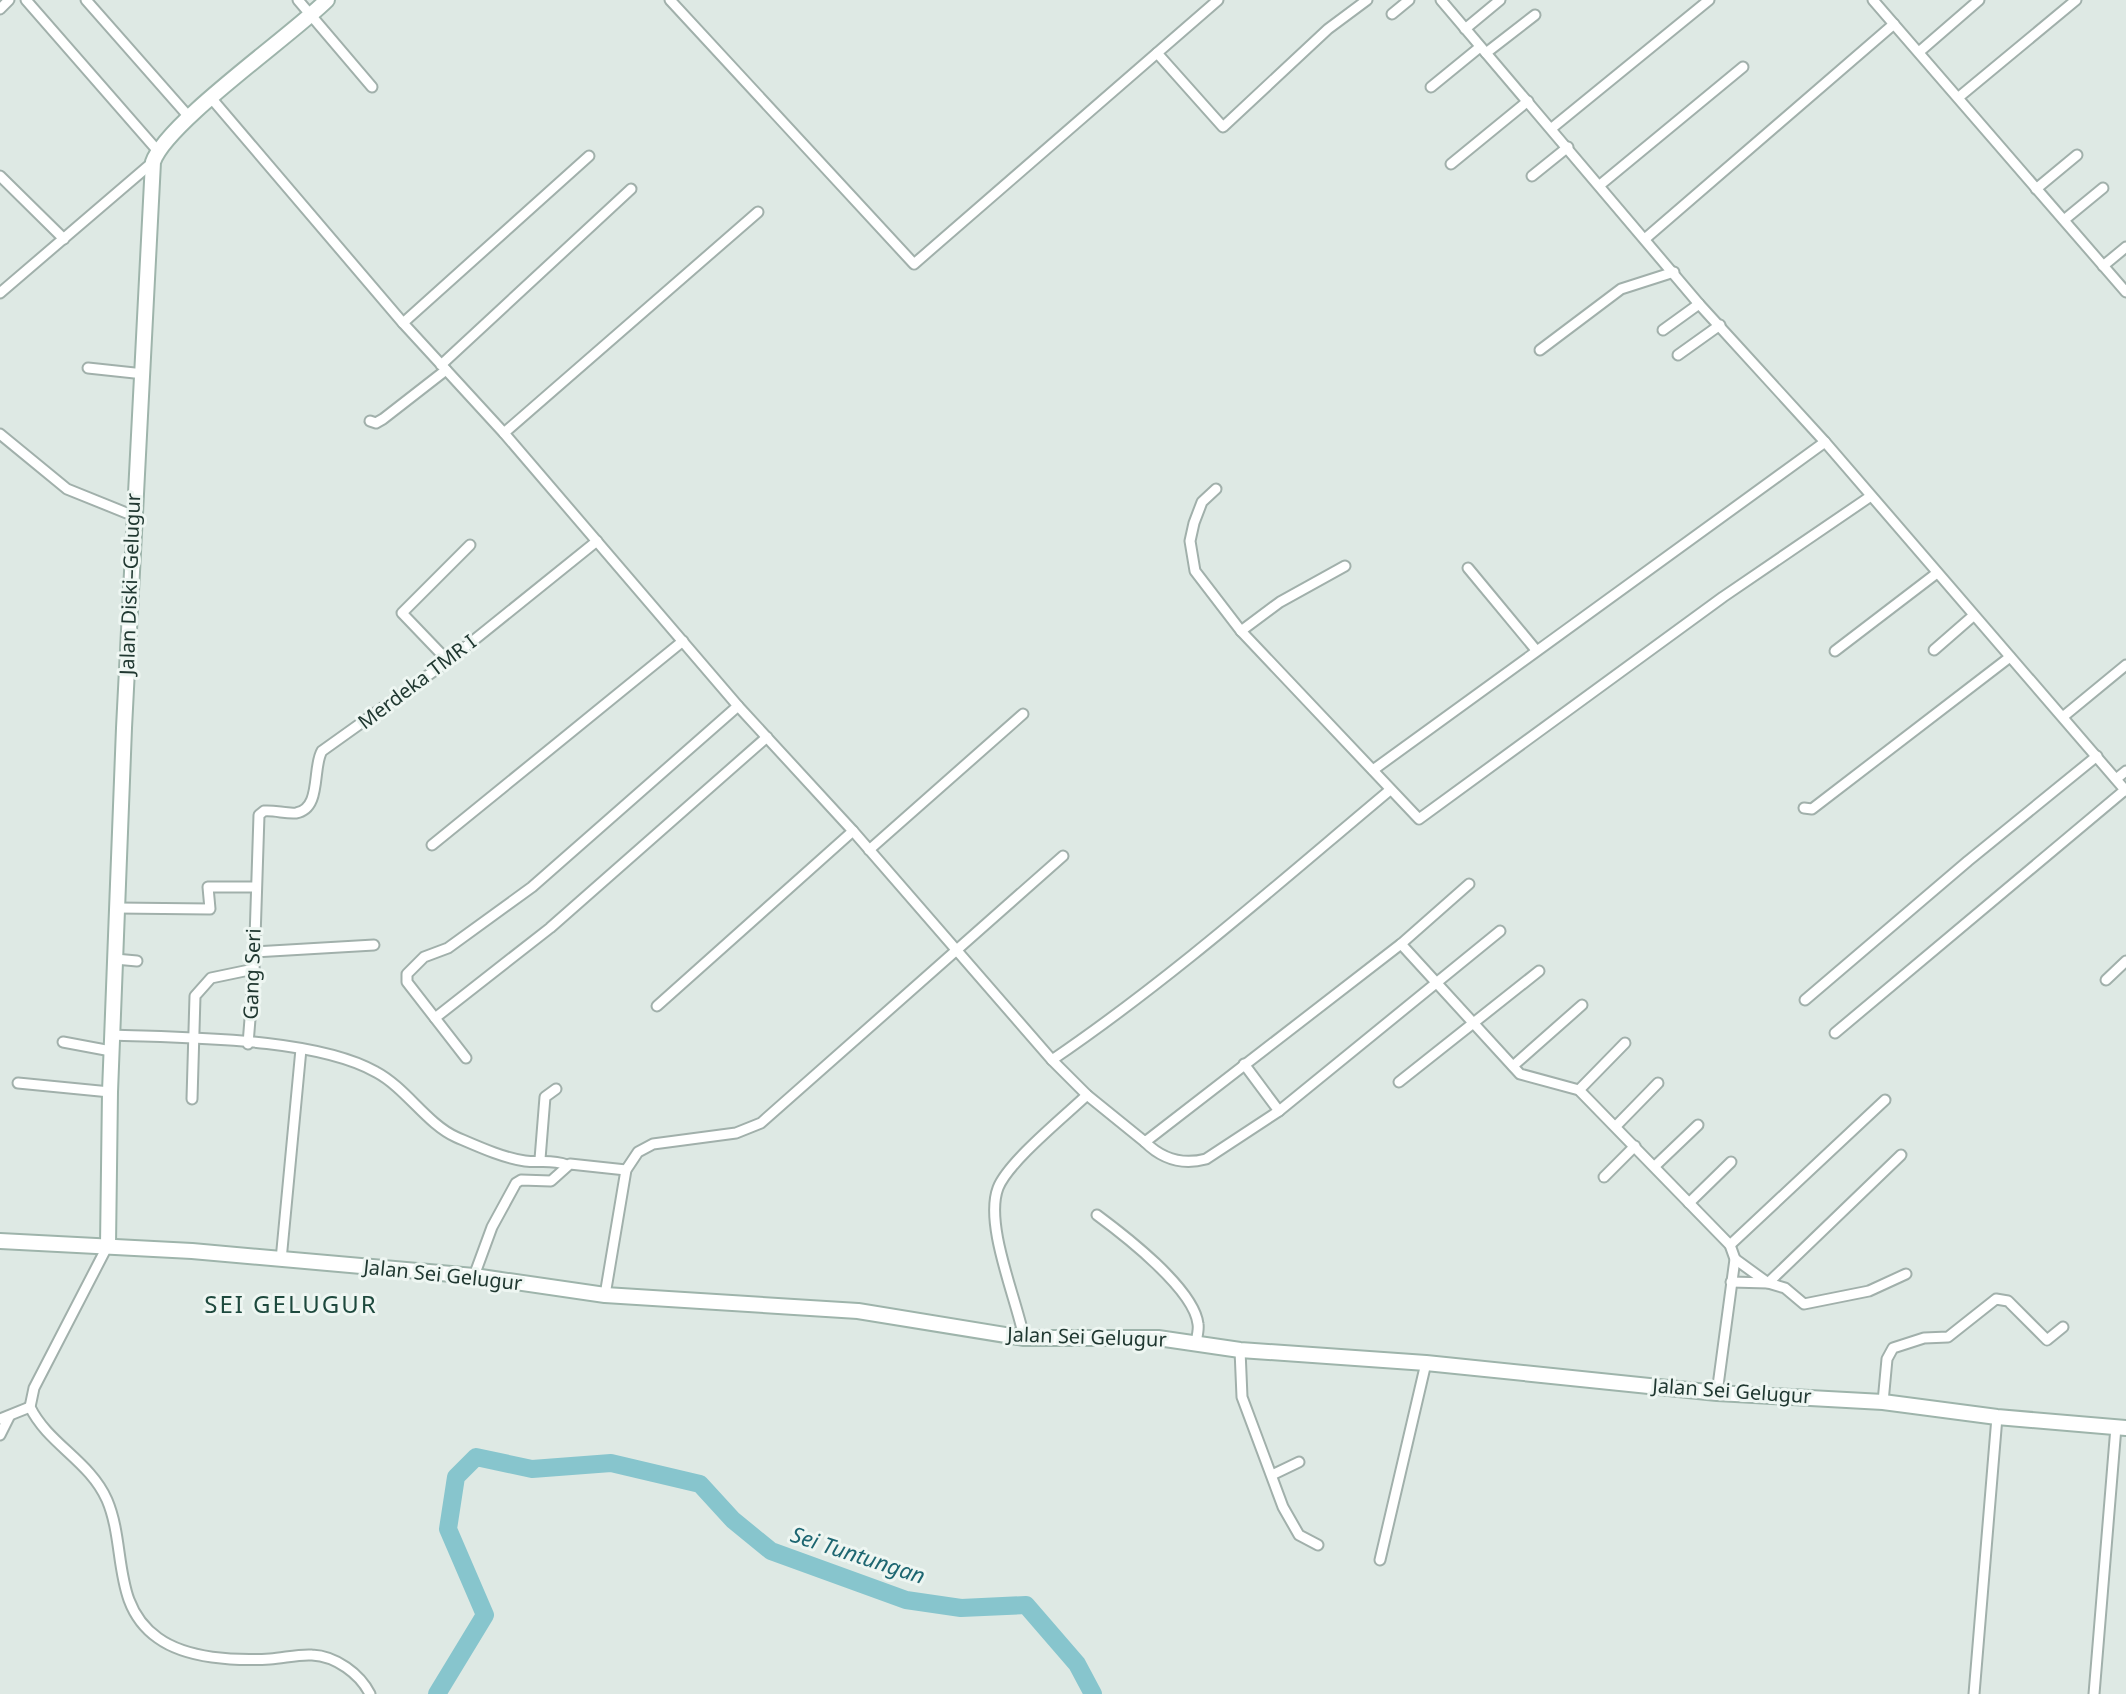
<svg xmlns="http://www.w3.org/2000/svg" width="2126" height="1694" font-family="'Noto Sans',sans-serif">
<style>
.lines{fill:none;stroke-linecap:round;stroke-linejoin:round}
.river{stroke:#87c5cd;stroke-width:18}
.minor-casing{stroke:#a1b0ab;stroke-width:13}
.secondary-casing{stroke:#9eb4ab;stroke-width:18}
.minor{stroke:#fff;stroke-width:9}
.secondary{stroke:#fff;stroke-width:14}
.labels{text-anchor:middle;stroke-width:6;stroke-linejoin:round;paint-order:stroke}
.street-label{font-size:20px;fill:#203831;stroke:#eef6f2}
.water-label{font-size:22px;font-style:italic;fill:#1d6671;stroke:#eef6f2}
.quarter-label{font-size:24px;letter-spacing:2px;fill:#1d493d;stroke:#eef6f2}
</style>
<rect width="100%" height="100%" fill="#dee9e4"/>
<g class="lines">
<path class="river" d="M437 1694 485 1615 448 1529 456 1477 476 1457 532 1469 611 1463 700 1484 733 1520 771 1551 906 1600 961 1608 1026 1605 1077 1664 1093 1694"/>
<defs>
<g id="minor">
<path d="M26 0 157 150"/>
<path d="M86 0 190 118"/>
<path d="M298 0 372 87"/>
<path d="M670 0 914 264 1218 0"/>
<path d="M1441 0 1699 304 1825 442 2126 791"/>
<path d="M1873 0 2126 292"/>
<path d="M0 9 9 0"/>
<path d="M1392 14 1409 0"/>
<path d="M1465 29 1500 0"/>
<path d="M1919 52 1979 0"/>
<path d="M1157 53 1223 127 1328 29 1367 0"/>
<path d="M1486 53 1535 15"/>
<path d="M1431 87 1480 47"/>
<path d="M1959 97 2076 0"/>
<path d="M212 99 403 323 504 433 738 706 853 831 1052 1060 1087 1095 1145 1142 1401 944 1469 884"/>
<path d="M1552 128 1709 0"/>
<path d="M1451 164 1528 101"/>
<path d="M0 176 64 239"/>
<path d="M1532 176 1568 147"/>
<path d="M1600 185 1743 67"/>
<path d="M2036 189 2077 155"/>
<path d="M2064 220 2103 188"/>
<path d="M1646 238 1894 24"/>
<path d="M2103 266 2126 247"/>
<path d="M0 293 153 162"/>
<path d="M403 323 589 156"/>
<path d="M1663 330 1699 304"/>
<path d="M1540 350 1621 289 1674 272"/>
<path d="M1678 355 1720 325"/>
<path d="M441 365 631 189"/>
<path d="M88 368 144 374"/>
<path d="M370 421 376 423 383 419 446 370"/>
<path d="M504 433 758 212"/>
<path d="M0 434 67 489 134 516"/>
<path d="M1216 489 1202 502 1194 523 1190 541 1195 571 1241 631 1419 819 1723 597 1871 496"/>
<path d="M1468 568 1536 650"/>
<path d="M1241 631 1280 602 1345 566"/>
<path d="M1934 650 1973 616"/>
<path d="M1835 651 1937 573"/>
<path d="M448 661 402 613 470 545"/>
<path d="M2064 716 2126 665"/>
<path d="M1373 770 1825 442"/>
<path d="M2116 779 2126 771"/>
<path d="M1804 808 1812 809 2010 657"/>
<path d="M432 845 683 641"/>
<path d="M869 850 1023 714"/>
<path d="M117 908 210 909 208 887H256"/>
<path d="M1401 944 1520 1074 1579 1090 1730 1245 1735 1259 1717 1393"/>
<path d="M254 952 374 945"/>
<path d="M115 959 137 961"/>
<path d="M2106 980 2126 961"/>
<path d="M1805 1000 1968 861 2097 756"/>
<path d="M657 1006 853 831"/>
<path d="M435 1018 550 928 767 737"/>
<path d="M1835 1033 2125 790"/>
<path d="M112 1035C184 1038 314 1037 376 1072 406 1088 427 1124 456 1137 477 1146 503 1158 525 1161 540 1163 551 1159 567 1165"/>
<path d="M63 1042 111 1051"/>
<path d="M248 1044 254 969 259 815 264 811C275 810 286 814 296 813 322 809 312 767 322 751L448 661 597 541"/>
<path d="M466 1058 407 982V974L424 957 448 948 532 887 738 706"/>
<path d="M1052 1060C1171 979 1280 882 1390 790"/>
<path d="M1244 1064 1279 1111 1500 931"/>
<path d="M1513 1066 1582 1005"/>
<path d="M1399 1082 1539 971"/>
<path d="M18 1083 110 1092"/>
<path d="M1579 1090 1625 1043"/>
<path d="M192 1099 195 996 211 978 254 969"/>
<path d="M1616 1126 1658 1083"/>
<path d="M1145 1142C1162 1159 1183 1165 1206 1159L1279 1111"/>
<path d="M540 1159 545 1097 556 1089"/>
<path d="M1655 1166 1698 1125"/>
<path d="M1604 1177 1635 1146"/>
<path d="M1689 1203 1731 1162"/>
<path d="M1097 1215C1124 1235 1194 1289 1198 1324 1199 1329 1197 1337 1196 1342"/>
<path d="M108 1245 34 1388 30 1407C48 1444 90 1461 107 1500 127 1547 111 1605 158 1638 187 1659 236 1661 270 1659 284 1658 299 1654 312 1655 336 1656 360 1674 370 1694"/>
<path d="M1730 1245 1885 1100"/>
<path d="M1735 1259 1768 1283 1785 1288 1804 1304 1869 1291 1906 1274"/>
<path d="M281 1260 301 1049"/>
<path d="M474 1276 492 1227 516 1183 521 1180 551 1181 570 1164 626 1170"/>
<path d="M1731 1282 1768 1283 1901 1155"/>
<path d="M605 1295 626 1170 638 1152 653 1144 736 1133 761 1123 1063 856"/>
<path d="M1024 1338C1017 1300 984 1225 998 1188 1008 1162 1065 1116 1087 1095"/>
<path d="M1240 1350 1242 1397 1283 1507 1299 1535 1318 1545"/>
<path d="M1883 1402 1887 1359 1893 1348 1924 1338 1948 1337 1996 1299 2008 1301 2047 1340 2063 1327"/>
<path d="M0 1419 30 1407"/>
<path d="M0 1435 9 1417"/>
<path d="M1272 1475 1299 1462"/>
<path d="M1380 1560 1426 1363"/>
<path d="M1974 1694 1997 1417"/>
<path d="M2094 1694 2116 1427"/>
</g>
<g id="secondary">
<path d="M0 1241 192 1251 474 1276 605 1295 858 1311 1024 1338H1158L1240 1350 1426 1363 1717 1393 1883 1402 1997 1417 2126 1428"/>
<path d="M108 1245 110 1092 124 728 153 162C166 123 291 36 327 0"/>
</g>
</defs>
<use href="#minor" class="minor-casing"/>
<use href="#secondary" class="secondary-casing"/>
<use href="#minor" class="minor"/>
<use href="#secondary" class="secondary"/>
</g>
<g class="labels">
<g class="street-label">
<text transform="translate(130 584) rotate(-88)" y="7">Jalan Diski–Gelugur</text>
<text transform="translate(417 682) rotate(-37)" y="7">Merdeka TMR I</text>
<text transform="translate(252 974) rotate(-88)" y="7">Gang Seri</text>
<text transform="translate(443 1275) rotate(6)" y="7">Jalan Sei Gelugur</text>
<text transform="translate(1087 1337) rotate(2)" y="7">Jalan Sei Gelugur</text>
<text transform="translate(1732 1391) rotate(4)" y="7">Jalan Sei Gelugur</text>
</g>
<g class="water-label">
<text transform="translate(858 1555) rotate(18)" y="8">Sei Tuntungan</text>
</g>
<g class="quarter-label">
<text x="291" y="1313">SEI GELUGUR</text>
</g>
</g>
</svg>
